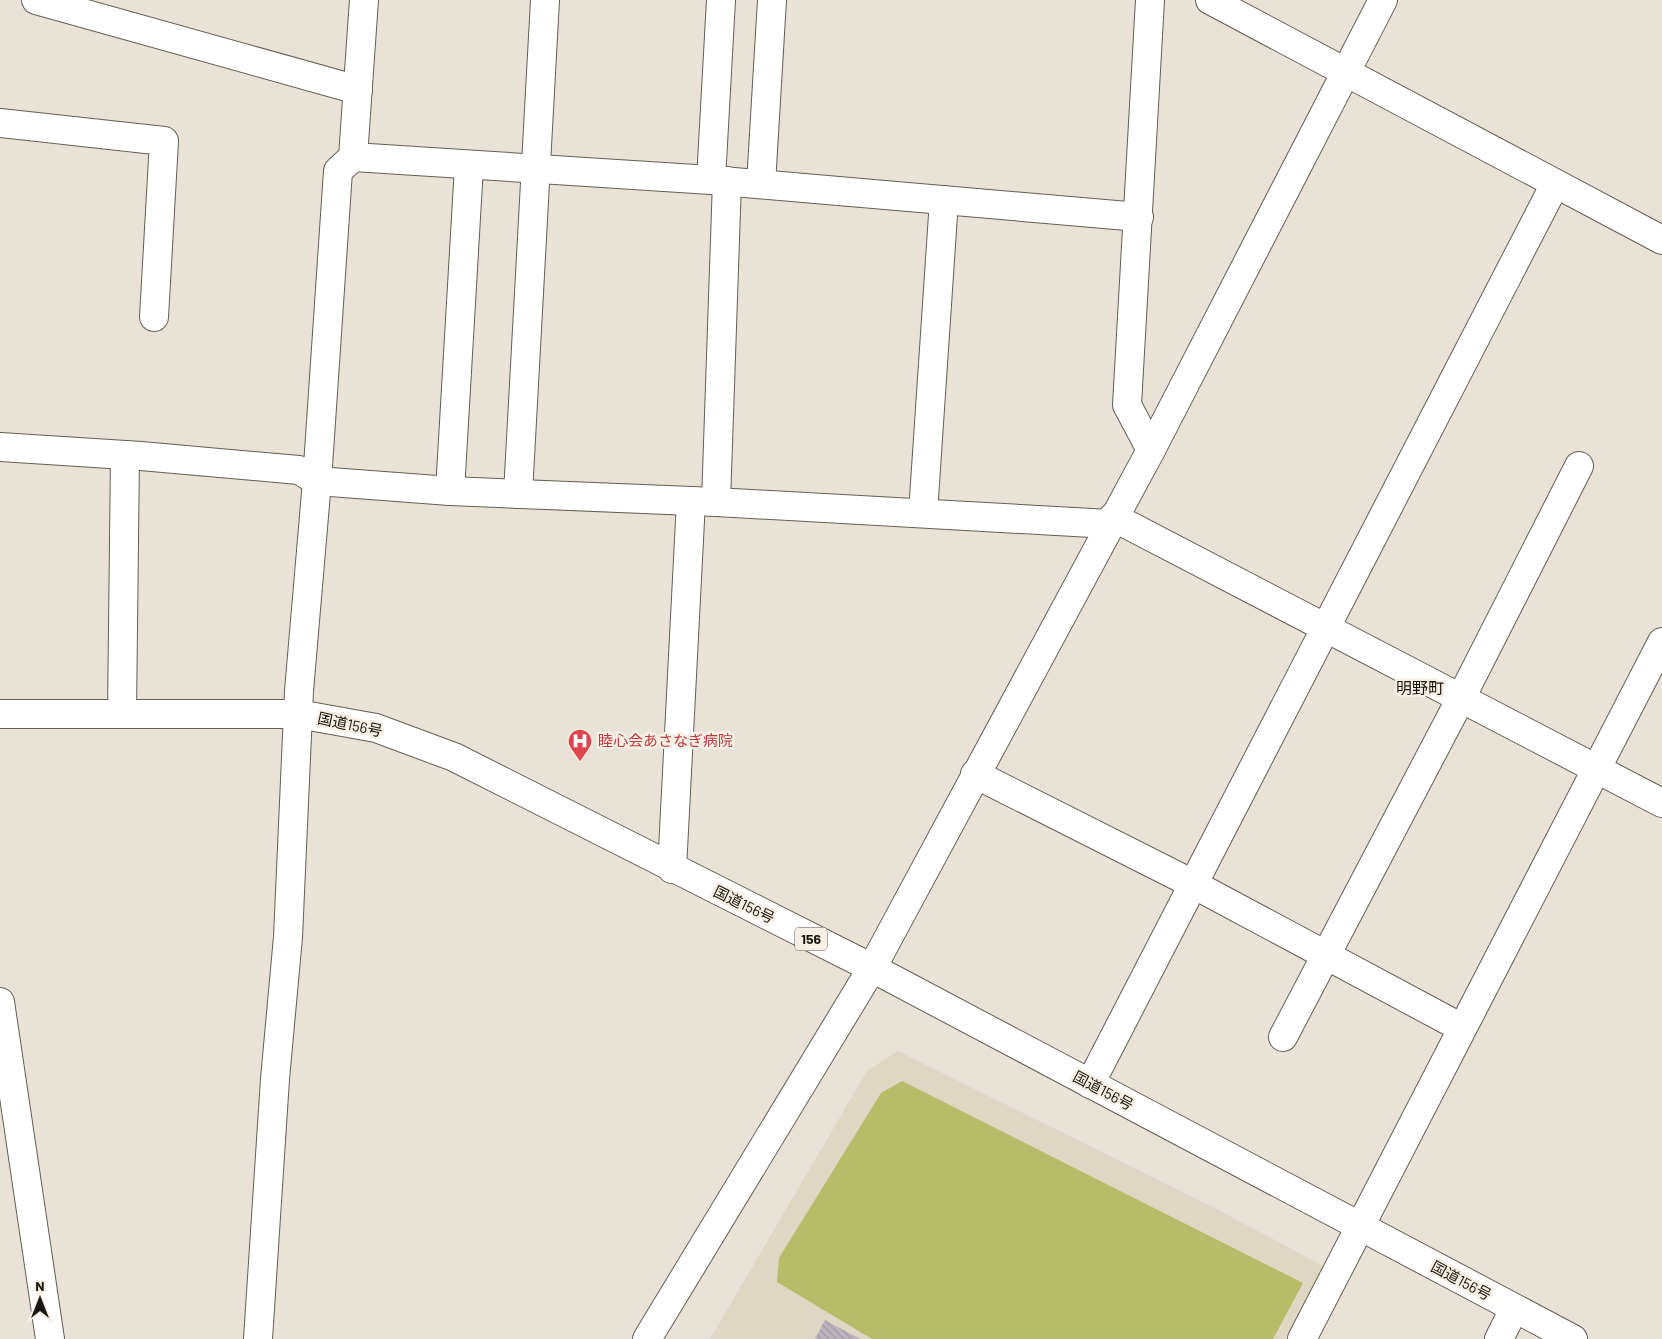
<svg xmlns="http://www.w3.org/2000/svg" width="1662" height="1339" font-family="Barlow,'Noto Sans JP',sans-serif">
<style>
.built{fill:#dfd6c3}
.garden{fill:#b6bc67}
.building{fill:url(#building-back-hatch)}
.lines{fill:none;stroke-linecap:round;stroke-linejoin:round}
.minor-casing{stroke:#635e53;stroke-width:30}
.highway-casing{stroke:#635e53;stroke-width:30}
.minor{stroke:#fff;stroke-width:28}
.highway{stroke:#fff;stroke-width:28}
.labels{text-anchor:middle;stroke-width:5;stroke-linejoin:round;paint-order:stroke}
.shield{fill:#f6f0e4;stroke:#5a5750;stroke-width:1}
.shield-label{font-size:14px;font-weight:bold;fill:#171510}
.street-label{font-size:15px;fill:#171510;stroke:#f6f0e4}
.health-label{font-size:15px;fill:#be3a42;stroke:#f6f0e4;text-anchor:start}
.neighbourhood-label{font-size:16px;fill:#171510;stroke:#f6f0e4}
</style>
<defs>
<pattern id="building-back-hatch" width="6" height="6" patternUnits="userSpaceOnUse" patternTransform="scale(1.25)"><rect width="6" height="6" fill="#bcb3be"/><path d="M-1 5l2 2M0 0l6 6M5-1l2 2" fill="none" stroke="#a199a2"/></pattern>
</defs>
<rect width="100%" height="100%" fill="#e9e3d7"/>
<path class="built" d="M898 1051 1213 1207 1334 1272 1299 1339H710L867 1071Z"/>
<path class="garden" d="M902 1081 1303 1283 1273 1339H872L777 1282 779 1258 881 1093Z"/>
<path class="building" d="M825 1320 860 1339H815Z"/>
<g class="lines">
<defs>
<g id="minor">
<path d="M36 0 358 90"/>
<path d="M1150 0 1127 405 1151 450"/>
<path d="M1210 0 1662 240"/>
<path d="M0 123 164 141 154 317"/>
<path d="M353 157 711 180 1139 217"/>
<path d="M711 180 721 0"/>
<path d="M761 184 772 0"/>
<path d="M0 447 141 456 299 470 317 481 450 491 716 502 1110 524"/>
<path d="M450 491 469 166"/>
<path d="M518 494 545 0"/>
<path d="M716 502 727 181"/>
<path d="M923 513 944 200"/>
<path d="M1113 517 1662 803"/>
<path d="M122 714 125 455"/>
<path d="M975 774 1193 884 1462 1028"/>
<path d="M672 869 691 501"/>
<path d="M0 1002 50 1339"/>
<path d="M1283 1037 1460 700 1579 466"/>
<path d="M1090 1084 1555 184"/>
<path d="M258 1339 275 1079 288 937 299 691 317 481 338 171 353 157 364 0"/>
<path d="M647 1339 872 968 1151 450 1383 0"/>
<path d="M1302 1339 1662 642"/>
<path d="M1499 1339 1514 1309"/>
</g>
<path id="highway" d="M0 714H298L376 728 454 757 872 968 1573 1339"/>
</defs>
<use href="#minor" class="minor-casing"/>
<use href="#highway" class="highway-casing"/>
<use href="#minor" class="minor"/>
<use href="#highway" class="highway"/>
</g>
<defs>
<symbol id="hospital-pin" viewBox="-11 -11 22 30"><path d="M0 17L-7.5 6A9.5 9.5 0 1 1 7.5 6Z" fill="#e0444e" stroke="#f6f0e4"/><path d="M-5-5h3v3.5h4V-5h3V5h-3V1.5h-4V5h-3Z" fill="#fff"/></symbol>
</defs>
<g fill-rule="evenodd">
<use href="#hospital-pin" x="566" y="727" width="28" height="38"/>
</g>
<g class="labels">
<rect class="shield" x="795" y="927.5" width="32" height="23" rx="4"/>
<g class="shield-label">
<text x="811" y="944">156</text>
</g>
<g class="street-label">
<text transform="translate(350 725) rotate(12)" y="5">国道156号</text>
<text transform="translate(744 905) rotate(26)" y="5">国道156号</text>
<text transform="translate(1103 1091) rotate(28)" y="5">国道156号</text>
<text transform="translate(1461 1281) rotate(28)" y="5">国道156号</text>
</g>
<g class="health-label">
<text x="598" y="746">睦心会あさなぎ病院</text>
</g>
<g class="neighbourhood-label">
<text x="1420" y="694">明野町</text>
</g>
</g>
<g transform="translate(40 1299)" stroke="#f6f0e4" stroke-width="4" paint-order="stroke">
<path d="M0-4L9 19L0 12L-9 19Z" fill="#171510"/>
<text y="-8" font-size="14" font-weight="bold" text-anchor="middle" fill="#171510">N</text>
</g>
</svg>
